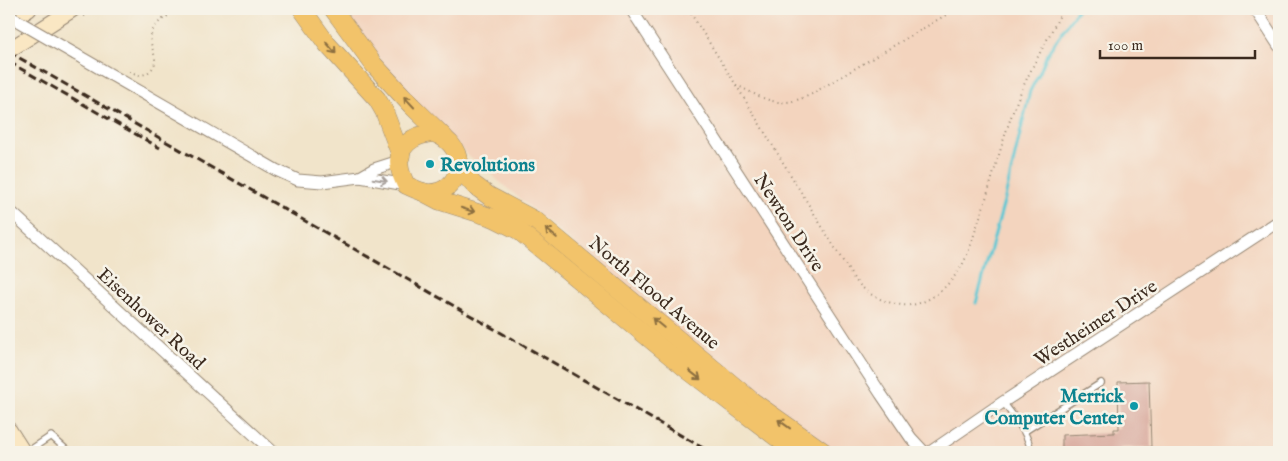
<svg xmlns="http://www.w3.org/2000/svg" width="1288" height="461" font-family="'IM FELL English',serif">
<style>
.built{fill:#f3d4be}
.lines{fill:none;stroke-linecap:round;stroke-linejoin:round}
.stream{stroke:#5bc7d3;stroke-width:3}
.building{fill:#d7a599}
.lane-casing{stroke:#968774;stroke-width:8}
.street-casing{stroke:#968774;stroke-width:13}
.secondary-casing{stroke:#968774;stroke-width:17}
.primary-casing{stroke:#968774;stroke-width:19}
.path{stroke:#968774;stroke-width:2;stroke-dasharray:1 4;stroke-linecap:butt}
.lane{stroke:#fff;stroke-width:5.5}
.street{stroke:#fff;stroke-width:11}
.secondary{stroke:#fae7c3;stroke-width:15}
.primary{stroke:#f2c36a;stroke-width:18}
.rail{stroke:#3b2a1e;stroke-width:3;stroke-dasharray:8 4;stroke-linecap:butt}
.street-bridge-casing{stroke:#968774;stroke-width:13;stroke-linecap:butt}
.street-bridge{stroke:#fff;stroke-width:11}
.oneway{stroke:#8d6f40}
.oneway2{stroke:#a79f9a}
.culture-dot{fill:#0f9aa8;stroke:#f7f3e8;stroke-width:2}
.labels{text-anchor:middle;stroke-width:5;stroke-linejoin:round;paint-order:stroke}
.culture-label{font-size:19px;font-weight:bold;fill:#0d838f;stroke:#f7f3e8;text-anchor:start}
.street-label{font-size:19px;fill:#3b2a1e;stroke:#f7f3e8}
</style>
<rect width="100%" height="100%" fill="#f7f3e8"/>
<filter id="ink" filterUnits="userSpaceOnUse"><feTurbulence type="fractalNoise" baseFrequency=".02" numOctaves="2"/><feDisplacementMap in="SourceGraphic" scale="10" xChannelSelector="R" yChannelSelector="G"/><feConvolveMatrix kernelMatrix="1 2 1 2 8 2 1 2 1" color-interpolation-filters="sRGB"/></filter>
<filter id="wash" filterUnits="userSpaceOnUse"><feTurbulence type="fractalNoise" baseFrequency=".0096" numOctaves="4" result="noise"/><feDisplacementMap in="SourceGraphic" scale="20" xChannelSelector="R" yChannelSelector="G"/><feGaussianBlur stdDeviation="1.12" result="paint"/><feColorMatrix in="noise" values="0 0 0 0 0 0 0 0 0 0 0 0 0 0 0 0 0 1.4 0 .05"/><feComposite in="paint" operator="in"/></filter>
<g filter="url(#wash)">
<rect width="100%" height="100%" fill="#f1e4ca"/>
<path class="built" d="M345 9H1279V452H837L705 354 469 156 409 97 356 28Z"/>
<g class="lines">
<path class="stream" d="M976 303 1005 198 1030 91 1040 72 1047 54 1078 9"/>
</g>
<g id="blocks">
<path class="building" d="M1149 381 1151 447 1120 448V452H1046L1053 449 1057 451 1062 450V435L1114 433V429H1119L1118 382Z"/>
</g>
</g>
<g filter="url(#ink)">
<use href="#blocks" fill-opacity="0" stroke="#968774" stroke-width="1"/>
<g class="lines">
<defs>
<g id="lane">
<path d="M1003 402C1015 419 1028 432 1031 452"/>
<path d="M1025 431 1101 383"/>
<path d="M27 452 51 436 69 452"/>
</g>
<g id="street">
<path d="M631 9 881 394 911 438 924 452"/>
<path d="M1255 9 1279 46"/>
<path d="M75 54 276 170 298 180 322 182 360 177"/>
<path d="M399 161 374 169 360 177 406 185"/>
<path d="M9 210 273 452"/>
<path d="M930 452 1003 402 1279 221"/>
</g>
<g id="secondary">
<path d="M9 22 29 9"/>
<path d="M9 50 73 9"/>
<path d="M9 430 23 452"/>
</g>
<g id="primary">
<path d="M302 9 327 44 377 99 384 111 401 156"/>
<path d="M333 9 374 65 412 106 444 137"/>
<path d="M434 133C472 147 462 194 428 193 420 192 413 188 406 185 404 180 401 175 400 169 395 146 414 134 434 133Z"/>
<path d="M458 167 474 185 489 196 536 221 752 401 824 452"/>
<path d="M423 192 440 201 494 218 518 230 689 371 796 452"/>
</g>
</defs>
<use href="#lane" class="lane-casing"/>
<use href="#street" class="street-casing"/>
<use href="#secondary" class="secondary-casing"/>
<use href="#primary" class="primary-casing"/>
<g class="path">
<path d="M688 9 736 85 852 276C864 292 877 300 896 304 923 311 948 288 961 267 970 252 974 233 980 217 993 179 1002 139 1017 101 1030 69 1048 39 1063 9"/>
<path d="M84 16 98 9"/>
<path d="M129 72C132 72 137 75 140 75 148 75 156 67 155 59 154 49 148 43 152 32 156 21 170 15 179 9"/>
<path d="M736 85C766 99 777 110 810 95L956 9"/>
</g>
<use href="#lane" class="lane"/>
<use href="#street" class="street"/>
<use href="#secondary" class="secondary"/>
<use href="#primary" class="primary"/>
<g class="rail">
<path d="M9 52 710 452"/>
<path d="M9 62 160 148"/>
</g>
<defs>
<path id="street-bridge" d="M9 16 75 54"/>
</defs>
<use href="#street-bridge" class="street-bridge-casing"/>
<use href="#street-bridge" class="street-bridge"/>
</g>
<defs><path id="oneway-shaft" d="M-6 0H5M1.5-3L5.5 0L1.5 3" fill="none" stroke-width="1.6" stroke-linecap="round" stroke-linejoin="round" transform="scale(1.25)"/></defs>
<g class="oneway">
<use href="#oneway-shaft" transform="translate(331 48) rotate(49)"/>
<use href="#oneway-shaft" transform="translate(409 102) rotate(-133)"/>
<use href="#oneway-shaft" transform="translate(468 210) rotate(18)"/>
<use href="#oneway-shaft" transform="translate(551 233) rotate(-140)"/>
<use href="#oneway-shaft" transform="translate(658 323) rotate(-140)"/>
<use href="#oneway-shaft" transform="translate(695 375) rotate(38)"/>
<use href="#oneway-shaft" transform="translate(784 424) rotate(-144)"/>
</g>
<use class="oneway2" href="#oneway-shaft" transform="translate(380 180) rotate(10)"/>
</g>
<g class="culture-dot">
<circle cx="430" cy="164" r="5"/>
<circle cx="1134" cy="406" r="5"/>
</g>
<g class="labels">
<g class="culture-label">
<text x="440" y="171">Revolutions</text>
<text x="1124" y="402" text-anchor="end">Merrick<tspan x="1124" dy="22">Computer Center</tspan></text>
</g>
<g class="street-label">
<text transform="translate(790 222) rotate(57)" y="7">Newton Drive</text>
<text transform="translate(655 292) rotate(40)" y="7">North Flood Avenue</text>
<text transform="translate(152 318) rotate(43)" y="7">Eisenhower Road</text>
<text transform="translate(1095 322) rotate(-33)" y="7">Westheimer Drive</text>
</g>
</g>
<rect width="1288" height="461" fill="none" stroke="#f7f3e8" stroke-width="30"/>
<path d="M1100 50v8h155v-8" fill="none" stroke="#3b2a1e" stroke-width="2.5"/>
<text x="1108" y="50" font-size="15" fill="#3b2a1e" stroke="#f7f3e8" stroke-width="4" paint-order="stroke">100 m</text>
</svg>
